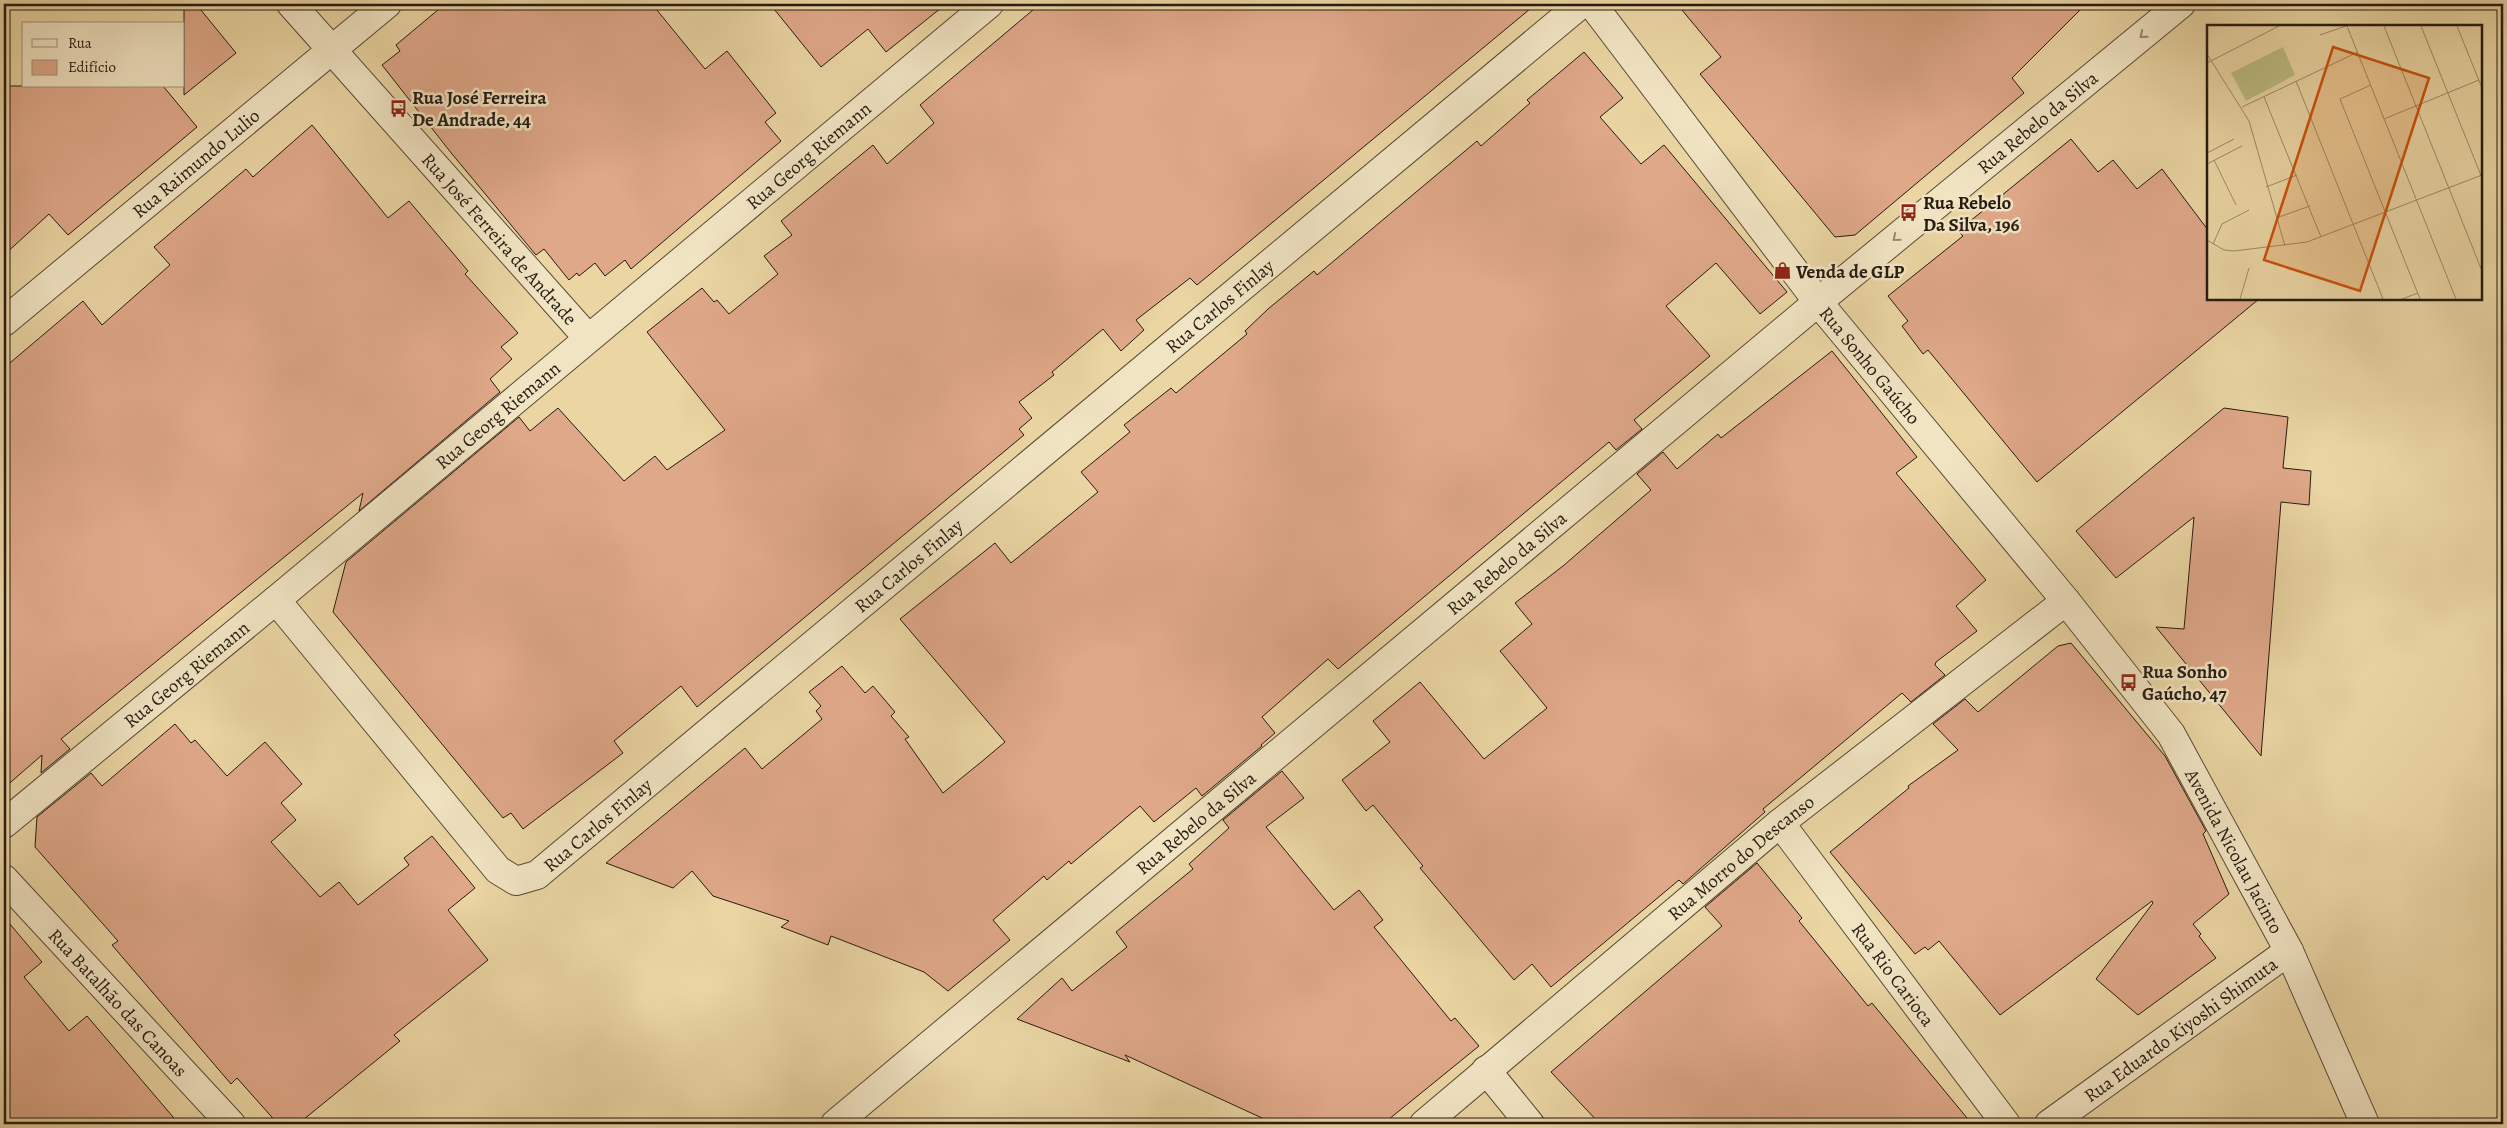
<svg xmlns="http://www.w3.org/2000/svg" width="2507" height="1128" font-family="Alegreya,serif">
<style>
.building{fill:#dfa889;stroke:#261b12}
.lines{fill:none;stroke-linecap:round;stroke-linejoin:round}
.minor-casing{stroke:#574a36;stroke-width:30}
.tertiary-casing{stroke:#574a36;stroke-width:30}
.minor{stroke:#f1e4c3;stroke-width:28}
.tertiary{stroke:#f1e4c3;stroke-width:28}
.oneway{stroke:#968a73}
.labels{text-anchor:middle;stroke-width:5;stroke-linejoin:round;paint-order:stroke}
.poi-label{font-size:19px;font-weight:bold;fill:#261b12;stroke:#f1e4c3;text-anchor:start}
.street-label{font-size:19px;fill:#261b12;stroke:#f1e4c3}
.inset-road{fill:none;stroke:#9c8b69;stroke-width:1}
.view{fill:#cb500d;fill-opacity:0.15;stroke:#cb500d;stroke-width:2.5}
.inset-edge{fill:none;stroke:#261b12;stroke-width:2.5}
</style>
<rect width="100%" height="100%" fill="#ead5a3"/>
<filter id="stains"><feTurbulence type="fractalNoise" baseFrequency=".004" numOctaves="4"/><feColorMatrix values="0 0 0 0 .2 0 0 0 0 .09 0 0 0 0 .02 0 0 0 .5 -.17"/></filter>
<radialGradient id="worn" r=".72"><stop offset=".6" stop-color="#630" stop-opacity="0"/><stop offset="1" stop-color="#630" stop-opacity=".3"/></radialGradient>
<g class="building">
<path d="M184 4H196L236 53 184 95Z"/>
<path d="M445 4H652L705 69 727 51 776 113 765 122 781 141 631 269 625 260 605 276 595 263 579 276 577 273 569 280 544 249 536 255 452 154 382 65 400 51 396 45Z"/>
<path d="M770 4H946L886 52 868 29 821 67Z"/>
<path d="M1040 4H1536L1197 285 1190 278 1136 320 1144 330 1121 351 1103 329 1052 372 1054 375 1019 402 1032 418 1019 429 1024 435 697 707 681 686 614 741 623 753 523 829 511 813 503 818 333 612 346 562 519 417 530 431 558 408 624 481 655 456 667 470 725 430 647 332 702 288 714 302 717 300 729 314 778 274 764 256 792 235 781 221 873 145 887 164 934 123 920 105Z"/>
<path d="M1677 4H2086L2012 78 2024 93 1855 235 1835 237 1700 74 1721 57Z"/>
<path d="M1584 52 1623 98 1600 117 1641 164 1664 145 1787 292 1760 314 1716 263 1666 306 1710 356 1634 420 1642 429 1616 450 1609 442 1338 669 1328 659 1262 717 1275 733 1261 745 1262 746 1202 796 1196 788 1154 822 1140 806 1071 864 1069 861 1047 880 1044 876 993 920 1010 940 948 991 924 972 831 936 828 945 781 927 789 921 713 896 692 871 673 888 606 863 745 748 762 769 822 719 816 711 821 706 809 692 842 666 865 693 873 686 895 712 891 716 909 737 905 739 943 793 980 763 1005 742 900 619 995 543 1011 563 1098 492 1081 472 1130 432 1124 425 1171 388 1176 393 1247 334 1245 331 1268 309 1314 271 1317 275 1477 141 1481 146 1530 103 1527 100Z"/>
<path d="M4 86H163L197 127 68 235 49 214 4 255Z"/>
<path d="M312 125 388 218 409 201 468 271 465 274 518 333 501 347 512 359 490 379 500 392 359 511 363 493 61 739 70 749 41 773 42 755 4 788V368L83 301 102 325 170 265 154 247 246 169 253 177Z"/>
<path d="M2071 139 2098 172 2113 160 2137 189 2162 169 2208 230V299H2259L2037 482 1928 350 1923 354 1902 326 1908 321 1888 296 1963 236 1958 231Z"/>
<path d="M1832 351 1917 457 1896 473 1986 580 1956 606 1977 631 1936 662 1935 665 1945 675 1911 702 1902 693 1763 809 1765 812 1683 884 1679 880 1551 987 1532 964 1514 980 1420 868 1423 866 1373 805 1366 811 1342 780 1390 742 1373 721 1420 682 1484 759 1547 708 1500 651 1532 624 1515 603 1563 566 1651 490 1637 474 1663 452 1677 469 1718 434 1721 438Z"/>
<path d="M2224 408 2288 417 2283 468 2311 471 2309 505 2281 502 2261 756 2156 627 2184 629 2194 517 2116 578 2076 531Z"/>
<path d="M2071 643 2165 756 2206 831 2203 834 2229 894 2193 924 2201 934 2199 936 2216 958 2138 1015 2096 979 2153 903 2152 901 2000 1015 1939 941 1928 950 1925 947 1915 954 1830 852 1909 788 1908 786 1958 750 1933 724 1965 699 1978 712 2058 646Z"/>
<path d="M175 724 191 743 195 740 227 776 265 742 302 784 281 803 296 820 271 842 320 897 339 882 358 905 409 865 404 858 432 836 475 888 448 910 488 960 394 1035 400 1041 298 1124H278L237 1078 231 1084 112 945 118 941 35 847 37 817 91 773 102 786Z"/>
<path d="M1282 771 1304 798 1266 827 1334 910 1359 890 1383 920 1374 927 1451 1021 1455 1018 1479 1046 1383 1124H1275L1125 1055 1130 1062 1017 1019 1062 978 1072 991 1127 947 1116 932 1193 869 1189 864 1229 828 1223 820Z"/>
<path d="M1757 863 1802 918 1799 921 1868 1006 1872 1003 1972 1124H1600L1551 1072 1722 926 1705 907Z"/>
<path d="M4 917 42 962 24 977 69 1031 87 1016 179 1124H4Z"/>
</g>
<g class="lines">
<defs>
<g id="minor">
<path id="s1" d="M291 4 588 338"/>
<path id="s2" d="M4 322 387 4"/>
<path id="s3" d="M276 600 498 870 516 881 537 875 1581 4"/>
<path id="s4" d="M1780 823 2006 1124"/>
<path id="s5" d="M4 824 276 600 989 4"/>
<path id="s6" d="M4 879 231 1124"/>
<path d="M1486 1070 1530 1124"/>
<path id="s7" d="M835 1124 1818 302 2181 4"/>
<path id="s8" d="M1424 1124 1780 823 2066 601"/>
<path id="s9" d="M2049 1124 2289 951"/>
</g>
<g id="tertiary">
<path id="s10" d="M1592 4 1818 302 2066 601 2171 734 2289 951 2365 1124"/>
</g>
</defs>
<use href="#minor" class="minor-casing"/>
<use href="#tertiary" class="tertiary-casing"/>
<use href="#minor" class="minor"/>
<use href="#tertiary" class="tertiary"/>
</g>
<defs><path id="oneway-chevron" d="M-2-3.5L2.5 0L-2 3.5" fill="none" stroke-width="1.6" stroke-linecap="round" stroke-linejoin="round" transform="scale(1.25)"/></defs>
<g class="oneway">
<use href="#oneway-chevron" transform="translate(2143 35) rotate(141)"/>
<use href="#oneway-chevron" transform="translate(1896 238) rotate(141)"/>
</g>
<defs>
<symbol id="bus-bare" viewBox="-9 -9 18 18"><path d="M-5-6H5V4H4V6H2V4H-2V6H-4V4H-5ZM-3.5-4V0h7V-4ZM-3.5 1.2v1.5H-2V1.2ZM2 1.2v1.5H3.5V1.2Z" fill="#8f2418" stroke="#f1e4c3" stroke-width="2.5" paint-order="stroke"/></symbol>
<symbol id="shop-bare" viewBox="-9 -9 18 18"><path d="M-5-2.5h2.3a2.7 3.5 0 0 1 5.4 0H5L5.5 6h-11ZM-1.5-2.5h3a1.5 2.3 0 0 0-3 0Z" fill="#8f2418" stroke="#f1e4c3" stroke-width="2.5" paint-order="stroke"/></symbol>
</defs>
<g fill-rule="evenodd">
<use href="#bus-bare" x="386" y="96" width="25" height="25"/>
<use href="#bus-bare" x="1896" y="200" width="25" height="25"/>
<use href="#shop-bare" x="1770" y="258" width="25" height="25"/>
<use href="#bus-bare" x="2116" y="670" width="25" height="25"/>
</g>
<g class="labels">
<g class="poi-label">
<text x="412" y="104">Rua José Ferreira<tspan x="412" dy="22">De Andrade, 44</tspan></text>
<text x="1923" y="209">Rua Rebelo<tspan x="1923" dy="22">Da Silva, 196</tspan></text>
<text x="1796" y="278">Venda de GLP</text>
<text x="2142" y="678">Rua Sonho<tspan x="2142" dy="22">Gaúcho, 47</tspan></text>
</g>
<g class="street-label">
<text dy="7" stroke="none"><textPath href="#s7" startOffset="1565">Rua Rebelo da Silva</textPath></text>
<text dy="7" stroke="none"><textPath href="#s5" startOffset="1046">Rua Georg Riemann</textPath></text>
<text dy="7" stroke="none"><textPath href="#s2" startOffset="249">Rua Raimundo Lulio</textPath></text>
<text dy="7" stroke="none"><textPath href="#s1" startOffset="314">Rua José Ferreira de Andrade</textPath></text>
<text dy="7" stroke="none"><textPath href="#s3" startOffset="1281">Rua Carlos Finlay</textPath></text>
<text dy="7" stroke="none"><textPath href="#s10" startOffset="456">Rua Sonho Gaúcho</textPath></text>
<text dy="7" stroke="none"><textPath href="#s5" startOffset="641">Rua Georg Riemann</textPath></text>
<text dy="7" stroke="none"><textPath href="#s7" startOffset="875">Rua Rebelo da Silva</textPath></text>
<text dy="7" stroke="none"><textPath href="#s3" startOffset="876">Rua Carlos Finlay</textPath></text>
<text dy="7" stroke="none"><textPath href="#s5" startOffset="236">Rua Georg Riemann</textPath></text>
<text dy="7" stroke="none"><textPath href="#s7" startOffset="470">Rua Rebelo da Silva</textPath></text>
<text dy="7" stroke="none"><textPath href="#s3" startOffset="471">Rua Carlos Finlay</textPath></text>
<text dy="7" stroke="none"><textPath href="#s10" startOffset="1065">Avenida Nicolau Jacinto</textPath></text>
<text dy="7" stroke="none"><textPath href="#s8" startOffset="414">Rua Morro do Descanso</textPath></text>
<text dy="7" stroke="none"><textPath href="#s4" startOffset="189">Rua Rio Carioca</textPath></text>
<text dy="7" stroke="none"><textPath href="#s6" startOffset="168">Rua Batalhão das Canoas</textPath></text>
<text dy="7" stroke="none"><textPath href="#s9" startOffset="162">Rua Eduardo Kiyoshi Shimuta</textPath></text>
</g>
</g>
<g transform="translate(2207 25)">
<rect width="275" height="275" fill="#ead5a3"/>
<path d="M76 22 88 50 39 76 24 48Z" fill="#bbbc82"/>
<path class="inset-road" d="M140 1 249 274M177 1 275 246M214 1 275 153M250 1 275 63M113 10 139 1M0 29 42 96 78 221M0 38 72 1M89 56 176 274M164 60 133 74 213 274M57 72 114 212M35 82 151 27M177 94 272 55M0 128 27 114M7 135 29 180M0 139 35 121M59 162 90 150M69 193 103 181M0 215 17 225 27 226 100 217 275 150M6 219 15 199 42 185M33 274 42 243M195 274 211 268"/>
<path class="view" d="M126 22 222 53 153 266 57 235Z"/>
<rect width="275" height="275" class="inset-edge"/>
</g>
<rect width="2507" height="1128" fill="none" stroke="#ead5a3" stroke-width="20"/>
<rect x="5" y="5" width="2497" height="1118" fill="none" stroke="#261b12" stroke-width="2.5"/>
<rect x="10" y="10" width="2487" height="1108" fill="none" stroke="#261b12"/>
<rect x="22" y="22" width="162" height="65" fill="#f1e4c3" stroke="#a0947c"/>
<rect x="32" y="39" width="25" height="8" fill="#f1e4c3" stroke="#a0947c"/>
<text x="68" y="48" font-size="15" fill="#261b12">Rua</text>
<rect x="32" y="60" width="25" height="15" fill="#dfa889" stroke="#a0947c"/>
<text x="68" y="72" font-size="15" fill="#261b12">Edifício</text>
<rect width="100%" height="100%" filter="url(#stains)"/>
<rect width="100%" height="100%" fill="url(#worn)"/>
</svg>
